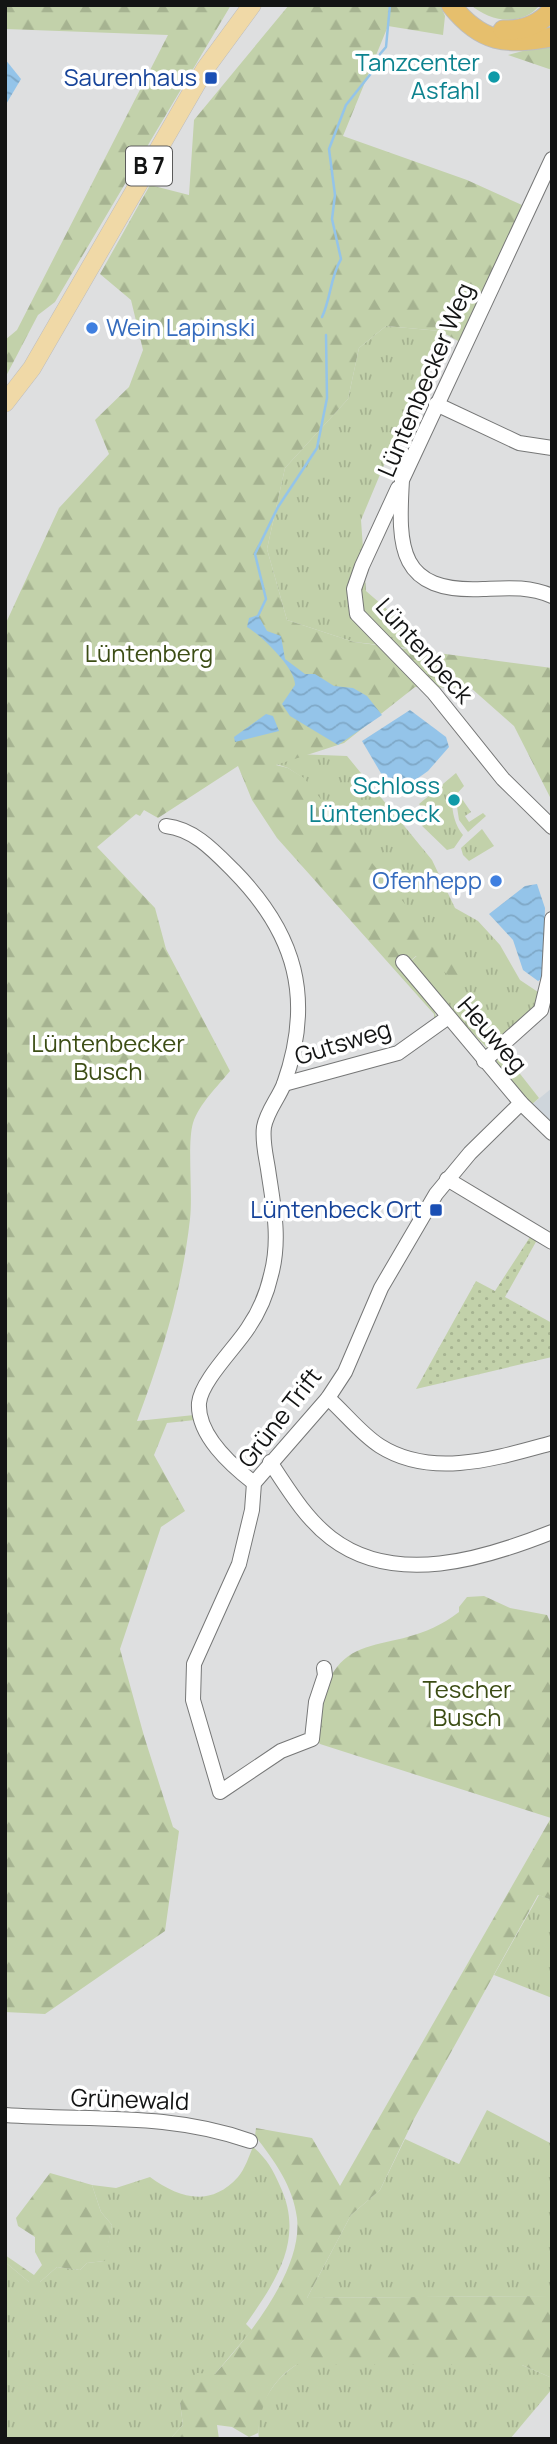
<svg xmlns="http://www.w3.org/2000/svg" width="557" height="2444" font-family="Manrope,sans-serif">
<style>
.built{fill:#ced5db}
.grass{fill:url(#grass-tufts)}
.forest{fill:url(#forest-firs)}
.park{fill:url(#park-dots)}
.water{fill:url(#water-waves)}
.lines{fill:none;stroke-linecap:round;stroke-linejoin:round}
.stream{stroke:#94c4e9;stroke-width:2.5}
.minor-casing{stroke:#767777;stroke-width:16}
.major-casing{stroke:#bdbdbd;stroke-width:19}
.highway-casing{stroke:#bdbdbd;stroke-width:21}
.minor{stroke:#fff;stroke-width:14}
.major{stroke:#f0d9a7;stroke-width:18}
.highway{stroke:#e6bf6d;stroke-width:19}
.culture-dot{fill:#0f9aa8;stroke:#fff;stroke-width:2.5}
.transit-dot{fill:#1a4fb4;stroke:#fff;stroke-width:2.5}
.shop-dot{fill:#3f7fe0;stroke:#fff;stroke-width:2.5}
.labels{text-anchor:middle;stroke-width:7;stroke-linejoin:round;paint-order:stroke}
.shield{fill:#fff;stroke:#5a5a5a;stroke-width:2}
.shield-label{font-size:23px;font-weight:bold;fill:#131414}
.culture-label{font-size:24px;fill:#0d838f;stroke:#fff;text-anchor:end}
.transit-label{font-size:24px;fill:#164399;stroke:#fff;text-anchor:end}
.shop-label{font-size:24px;fill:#366cbe;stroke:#fff;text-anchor:start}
.street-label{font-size:24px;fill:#131414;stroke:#fff}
.park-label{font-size:24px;fill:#3c4d15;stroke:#fff}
</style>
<defs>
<pattern id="grass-tufts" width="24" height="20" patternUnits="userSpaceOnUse" patternTransform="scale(1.75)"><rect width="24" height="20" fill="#c2d1aa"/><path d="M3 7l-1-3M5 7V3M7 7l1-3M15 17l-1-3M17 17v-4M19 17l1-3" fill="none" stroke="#a6b391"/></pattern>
<pattern id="forest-firs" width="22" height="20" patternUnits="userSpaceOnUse" patternTransform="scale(1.75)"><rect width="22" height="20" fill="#c2d1aa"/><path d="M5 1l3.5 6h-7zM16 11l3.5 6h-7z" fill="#a6b391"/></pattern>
<pattern id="park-dots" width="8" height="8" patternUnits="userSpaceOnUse" patternTransform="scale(1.75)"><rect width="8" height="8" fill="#c2d1aa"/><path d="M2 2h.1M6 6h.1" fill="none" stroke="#a6b391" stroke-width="1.8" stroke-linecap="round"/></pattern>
<pattern id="water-waves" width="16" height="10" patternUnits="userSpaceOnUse" patternTransform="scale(1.75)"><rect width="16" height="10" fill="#94c4e9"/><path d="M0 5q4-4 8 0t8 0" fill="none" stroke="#7fa8c7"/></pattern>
</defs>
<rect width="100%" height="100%" fill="#dedfe0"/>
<path class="built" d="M552 1088V1126L530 1106Z"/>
<g class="grass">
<path d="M386 326 440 331 361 520 366 591 435 651 354 642 287 620 267 549 285 468 348 399 359 348Z"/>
<path d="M295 754 347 756 432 860 455 908 478 921 500 945 520 980 541 994 533 1009 488 1049 406 965 425 949 303 778 288 768 276 764Z"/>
<path d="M456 773 464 786 452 799C452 813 455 825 463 835L454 848 447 850 418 822 426 814 419 804Z"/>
<path d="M460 796 471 812 465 816 469 822 483 813 486 816 468 832 459 820 456 800Z"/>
<path d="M482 829 494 846 469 861 463 855 461 848Z"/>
<path d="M503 1052 539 1098 530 1106 496 1066 497 1056Z"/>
<path d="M539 1895 552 1900V1998L494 1975Z"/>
<path d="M487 2110 552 2144V2296L307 2298 351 2215 380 2190 405 2139 459 2164Z"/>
<path d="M253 2147C267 2159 273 2170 280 2186 305 2239 276 2281 246 2324L252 2330 215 2374 180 2403 183 2425 170 2439H5V2262L29 2282H40L57 2267 80 2270 87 2263 104 2261 112 2225 101 2212 92 2185 116 2188 150 2177C179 2198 210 2208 238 2177 245 2169 249 2156 253 2147Z"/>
<path d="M296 2365H522L552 2378V2389L510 2439H259C254 2409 272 2381 296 2365Z"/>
</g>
<g class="forest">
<path d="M5 5H231L55 302 38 315 5 378V340L17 330 168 35 5 29Z"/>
<path d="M289 5H440L445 16 443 35 388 26 343 136 467 180 522 205 460 342 440 331 386 326 359 348 348 399 285 468 267 549 287 620 354 642 552 668V801L514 726 471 688 415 687 344 743 276 765 288 768 304 778 441 949 472 976 468 985 460 986 439 967 416 956 402 968 434 1009 436 1017 434 1019V1014L277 838 252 800 238 766 158 818 144 810 140 816 136 814 97 847 155 908 166 949 230 1071C218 1086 199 1104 193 1123 187 1143 193 1194 190 1219 182 1290 162 1355 137 1421L194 1415 195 1420 167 1423 154 1455 185 1511 161 1527 120 1649 144 1736 173 1827 179 1831 165 1931 45 2014 5 2012V625L59 508 109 454 95 420 129 387 143 350 131 300 100 274 150 185 189 195 194 120Z"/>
<path d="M471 5H540C522 27 490 22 471 5Z"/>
<path d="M552 43V70L508 55Z"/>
<path d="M484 1596 510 1608 547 1615 552 1626V1900L538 1895 414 2119 380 2190 351 2215 307 2298 552 2296V2378L522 2365H296C270 2382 261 2404 258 2433L249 2437 232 2427 217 2425 219 2439H170L183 2425 180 2403 197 2373 215 2374C248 2337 303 2270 297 2218 293 2186 274 2160 255 2136L256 2128 312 2138 340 2186 551 1818 320 1744 315 1737C329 1611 389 1666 459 1612V1607L467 1597Z"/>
<path d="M50 2173 92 2185 101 2212 112 2225 105 2261 87 2263 80 2270 57 2267 40 2282H29L5 2262V2255L34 2275 42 2265 35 2252V2237L18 2226 16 2218Z"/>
</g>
<path class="park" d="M530 1237 537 1240 505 1297 552 1323V1357L416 1389 476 1281 495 1291Z"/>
<g class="water">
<path d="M5 59 21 79 5 106Z"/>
<path d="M258 615 267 631 281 636 285 659 305 674H315L334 686 353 688 367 696 382 715 338 745 290 716 282 704 295 685C296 669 262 636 247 627L249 618Z"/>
<path d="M410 710 446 737 449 747 428 771 404 788 392 792 362 741Z"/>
<path d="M266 714 273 716 279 731 235 742 234 737Z"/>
<path d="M537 884 545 908 543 978 538 981 523 970 513 940 489 914 525 886Z"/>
</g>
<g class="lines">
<g class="stream">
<path d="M322 317C331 298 330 278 341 259L332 219 335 195 329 149 346 105 380 62V54L386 47 390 5"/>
<path d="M258 616 266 599 255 554 278 507 317 448 327 398 326 335"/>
</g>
<defs>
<g id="minor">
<path d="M552 159 402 480C398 548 398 593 483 589 508 588 528 586 552 596"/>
<path d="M436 404 519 443 552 448"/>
<path d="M398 488 362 566 354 589 357 614 434 693 503 779 552 827"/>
<path d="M166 826C194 829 214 851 234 871 296 934 314 999 284 1084 278 1099 267 1111 264 1127 262 1141 266 1156 268 1169 273 1204 281 1239 271 1275 267 1293 259 1312 248 1328 236 1347 201 1381 199 1403 197 1435 231 1465 254 1483"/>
<path d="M403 962 521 1103 552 1133"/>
<path d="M484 1061 541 1010 549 977 552 919"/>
<path d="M284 1084 398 1053 447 1018"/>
<path d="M447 1179 552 1242"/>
<path d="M328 1398C345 1413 361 1434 380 1446 432 1479 497 1458 552 1443"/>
<path d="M270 1462C288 1489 305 1518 331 1538 395 1587 484 1559 552 1532"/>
<path d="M324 1668 325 1675 316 1702 312 1739 281 1751 220 1792 193 1700 194 1664 239 1564 252 1510 254 1483 328 1398 345 1372 381 1288 436 1194 470 1153 521 1103"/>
<path d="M5 2115C91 2121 168 2112 250 2141"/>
</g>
<path id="major" d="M5 403 32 368 205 69 252 5"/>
<g id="highway">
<path d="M451 5C481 43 506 45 552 37"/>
<path d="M503 30C523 31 539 25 552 10"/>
</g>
</defs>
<use href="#minor" class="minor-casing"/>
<use href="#major" class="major-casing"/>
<use href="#highway" class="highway-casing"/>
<use href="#minor" class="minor"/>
<use href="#major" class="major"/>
<use href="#highway" class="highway"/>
</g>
<g class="culture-dot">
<circle cx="494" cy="77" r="7"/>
<circle cx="454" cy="800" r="7"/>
</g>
<g class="transit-dot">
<rect x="204" y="71" width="14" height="14" rx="3.5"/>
<rect x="429" y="1203" width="14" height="14" rx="3.5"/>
</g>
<g class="shop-dot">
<circle cx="92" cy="328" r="7"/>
<circle cx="496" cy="881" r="7"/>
</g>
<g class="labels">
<rect class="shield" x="126" y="146.5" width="46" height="39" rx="5"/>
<g class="shield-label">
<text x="149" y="174">B 7</text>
</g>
<g class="culture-label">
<text x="480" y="71">Tanzcenter<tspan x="480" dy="28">Asfahl</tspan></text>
<text x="440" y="794">Schloss<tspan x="440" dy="28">Lüntenbeck</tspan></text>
</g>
<g class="transit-label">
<text x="197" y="86">Saurenhaus</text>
<text x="422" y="1218">Lüntenbeck Ort</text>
</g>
<g class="shop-label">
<text x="106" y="336">Wein Lapinski</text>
<text x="482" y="889" text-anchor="end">Ofenhepp</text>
</g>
<g class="street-label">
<text transform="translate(426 380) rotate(-67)" y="8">Lüntenbecker Weg</text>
<text transform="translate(424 651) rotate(48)" y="8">Lüntenbeck</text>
<text transform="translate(492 1035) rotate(49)" y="8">Heuweg</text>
<text transform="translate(343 1043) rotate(-17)" y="8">Gutsweg</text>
<text transform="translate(280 1418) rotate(-52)" y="8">Grüne Trift</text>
<text transform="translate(130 2100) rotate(2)" y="8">Grünewald</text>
</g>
<g class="park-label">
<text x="149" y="662">Lüntenberg</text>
<text x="108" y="1052">Lüntenbecker<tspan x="108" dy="28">Busch</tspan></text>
<text x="467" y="1698">Tescher<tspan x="467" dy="28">Busch</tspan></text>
</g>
</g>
<rect width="557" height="2444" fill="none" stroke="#131414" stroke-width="14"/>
</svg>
